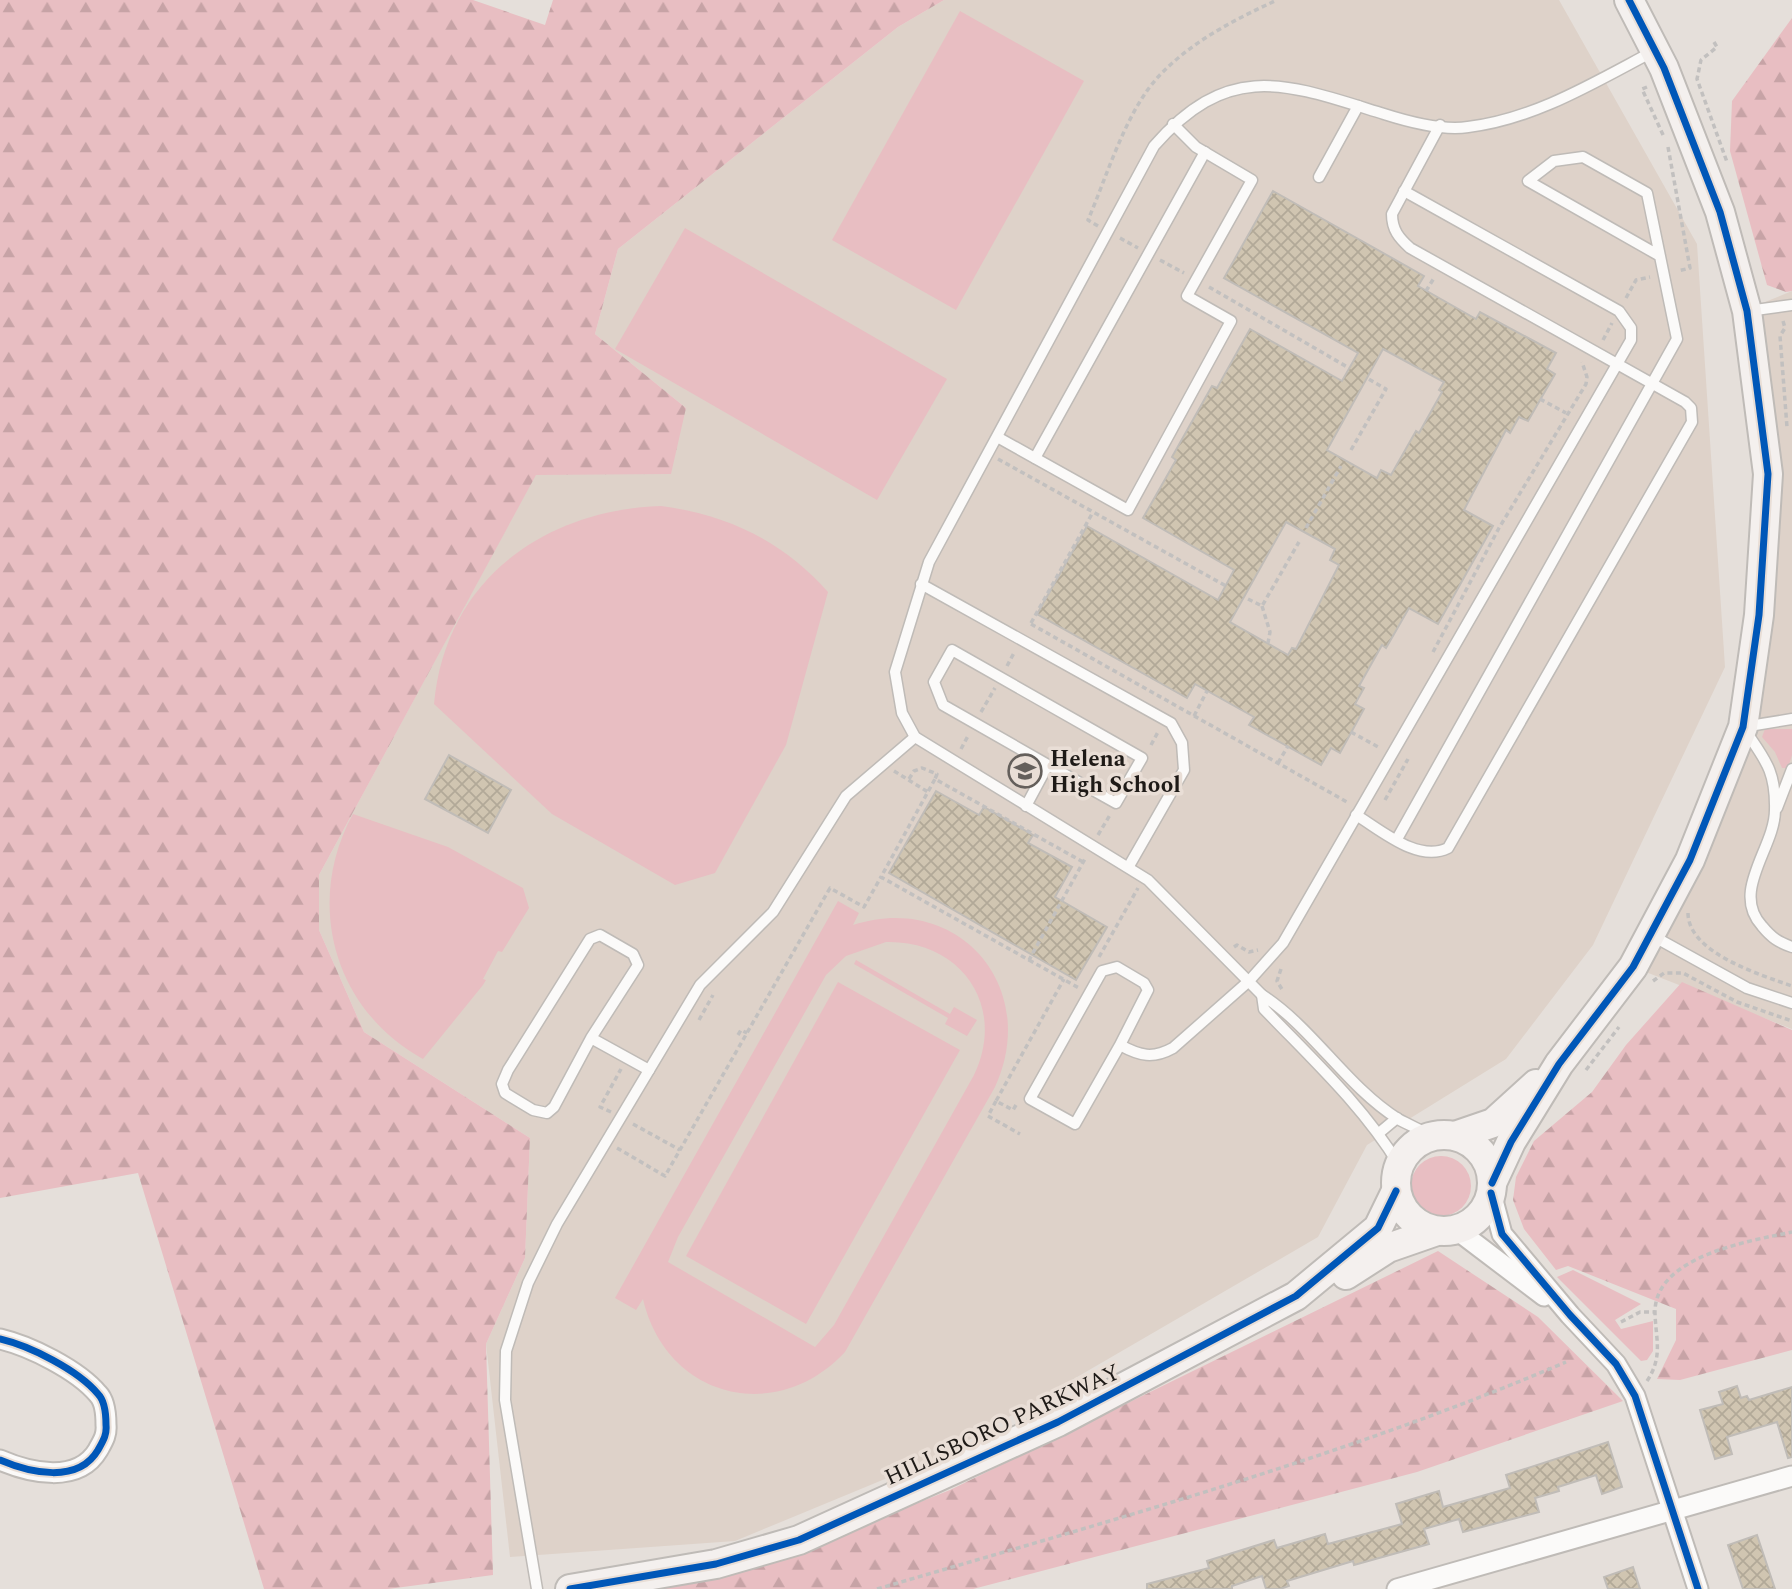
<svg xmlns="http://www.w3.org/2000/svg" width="1792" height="1589" font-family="Spectral,serif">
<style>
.built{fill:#ded2c9}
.grass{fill:#e8bec2;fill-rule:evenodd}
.forest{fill:url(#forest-firs)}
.building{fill:url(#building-cross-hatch);stroke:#c0bcb7;stroke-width:2;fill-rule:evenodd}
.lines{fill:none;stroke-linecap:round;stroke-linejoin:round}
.lane-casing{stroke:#bfbbb7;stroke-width:13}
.street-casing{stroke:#bfbbb7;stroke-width:23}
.secondary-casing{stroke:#bfbbb7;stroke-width:32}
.path{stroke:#c2c0bf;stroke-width:3.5;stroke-dasharray:5 3.5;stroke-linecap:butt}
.lane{stroke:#fbfaf9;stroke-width:10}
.street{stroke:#fbfaf9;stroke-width:19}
.secondary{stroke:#f4f0ee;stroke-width:28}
.cycleway-casing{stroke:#e9ded6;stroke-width:11}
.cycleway{stroke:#0057b8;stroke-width:7}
.labels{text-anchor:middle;stroke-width:7;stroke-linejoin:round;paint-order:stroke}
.poi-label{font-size:23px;font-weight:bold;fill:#1e1a17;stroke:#e9ded6;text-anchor:start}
.street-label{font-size:23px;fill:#1e1a17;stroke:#e9ded6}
</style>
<defs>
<pattern id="forest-firs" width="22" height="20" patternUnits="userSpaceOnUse" patternTransform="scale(1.75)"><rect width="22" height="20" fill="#e8bec2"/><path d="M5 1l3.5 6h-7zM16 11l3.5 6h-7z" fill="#c7a3a6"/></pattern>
<pattern id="building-cross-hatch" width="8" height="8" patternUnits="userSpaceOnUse" patternTransform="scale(1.75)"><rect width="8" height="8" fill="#d0c5b1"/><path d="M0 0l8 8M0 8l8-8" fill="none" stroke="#b2a998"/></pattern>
</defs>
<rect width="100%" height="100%" fill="#e5dfda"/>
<g class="built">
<path d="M944 0H1559L1697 244 1725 667 1593 945 1506 1059 1367 1145 1318 1237 943 1455 735 1541 510 1557 486 1344 525 1258 530 1138 364 1032 319 930V875L536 474 686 408 595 334 618 249 898 27Z"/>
<path d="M1792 291V1029L1633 967 1743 727 1759 615 1757 390 1760 304Z"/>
</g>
<g class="grass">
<path d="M960 11 1084 81 956 310 832 240Z"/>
<path d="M685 228 947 379 877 500 615 349Z"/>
<path d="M661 506C728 515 783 541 828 592L786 745 715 873 675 885 552 814 434 704C445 581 543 510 661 506Z"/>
<path d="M1765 729H1792V755L1788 768H1782L1775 752 1762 737Z"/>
<path d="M353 814 448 847 523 888 529 908 502 952 498 951 483 979 486 980 483 985 423 1059C334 1010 304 903 353 814Z"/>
<path d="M838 901 859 913 853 925C958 891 1041 987 995 1087L845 1352C776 1426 666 1398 643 1299L636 1310 615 1298ZM886 942C961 940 1007 1006 974 1075L834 1325 815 1347 668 1262 678 1237 826 975 846 956Z"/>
<path d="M856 960 950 1014 954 1007 977 1020 967 1036 945 1024 948 1018 854 964Z"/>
<path d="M838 982 960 1050 806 1324 686 1256Z"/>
<circle cx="1441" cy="1186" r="30"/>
<path d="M1573 1270 1641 1304 1615 1320 1621 1329 1653 1321V1351L1647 1360 1641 1361 1557 1277Z"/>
</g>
<g class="forest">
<path d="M0 0H473L545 25 553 0H944L898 27 618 249 595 334 686 408 671 474 536 475 319 875V930L364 1032 530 1138 525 1258 486 1344 493 1575 388 1589H264L138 1173 0 1198Z"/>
<path d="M1792 18V291L1786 292 1767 285 1730 151 1732 101Z"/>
<path d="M1682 982 1792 1030V1350L1680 1380 1657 1379 1676 1340V1309L1568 1266 1556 1270 1524 1229 1513 1200 1516 1177 1534 1141 1592 1092 1626 1045Z"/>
<path d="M1438 1251 1538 1317 1623 1401 1417 1472 973 1589H656L758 1567 950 1490Z"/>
</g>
<g class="building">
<path d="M1273 191 1424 276 1418 286 1476 319 1480 312 1556 353 1547 369 1555 374 1528 421 1519 417 1510 433 1506 430 1464 510 1493 526 1438 624 1409 608 1386 648 1382 645 1359 686 1364 688 1355 704 1364 709 1340 753 1331 748 1321 765 1249 725 1254 717 1195 684 1187 698 1037 614 1087 526 1218 600 1234 570 1143 518 1176 460 1172 457 1212 386 1217 388 1250 329 1342 381 1358 353 1224 278ZM1383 349 1444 382 1439 390 1442 392 1419 433 1416 431 1391 475 1381 470 1377 478 1327 450ZM1286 522 1335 549 1330 560 1339 565 1296 649 1292 648 1288 655 1230 622Z"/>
<path d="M449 755 511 790 488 833 425 799Z"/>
<path d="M936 791 979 815 984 807 1033 835 1028 843 1072 867 1055 897 1107 927 1076 980 889 873Z"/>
<path d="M1737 1386 1741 1398 1747 1396 1749 1400 1792 1387V1457L1788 1458 1777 1422 1727 1437 1732 1454 1715 1459 1700 1410 1723 1404 1719 1392Z"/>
<path d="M1608 1442 1622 1487 1602 1494 1596 1475 1558 1487 1559 1491 1535 1498 1539 1512 1463 1532 1459 1519 1424 1529 1429 1544 1354 1565 1353 1561 1287 1581 1289 1586 1280 1589H1266L1262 1576 1232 1586V1589H1147V1584L1209 1568 1207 1561 1274 1540 1277 1548 1325 1534 1328 1544 1402 1524 1396 1504 1439 1491 1443 1507 1510 1488 1506 1475Z"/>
<path d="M1757 1535 1775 1589H1743L1728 1545Z"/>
<path d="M1633 1567 1640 1589H1608L1604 1577Z"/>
</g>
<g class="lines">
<defs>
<g id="lane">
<path d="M1319 177 1358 106"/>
<path d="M1748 311 1792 305"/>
<path d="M999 438 1128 510 1231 321 1187 296 1252 180 1196 147 1173 124"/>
<path d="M1035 458 1205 152"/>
<path d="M921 584 1171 723 1182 743 1184 770 1129 866"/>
<path d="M1792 719 1743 727C1764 759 1776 769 1775 810 1775 848 1730 891 1762 926 1772 938 1778 942 1792 947"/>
<path d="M1026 806 1048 765 1116 803 1142 758 952 650 934 682 943 705 1048 765"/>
<path d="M1777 808 1792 769"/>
<path d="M1356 815C1381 830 1418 863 1448 848L1692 422 1691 408 1685 402 1410 248C1399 238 1392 230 1392 214L1440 125"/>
<path d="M1397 839 1677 339 1647 193 1583 157 1554 161 1528 181 1660 256"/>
<path d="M1651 935 1747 988 1792 1003"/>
<path d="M1262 995 1264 1009C1312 1059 1363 1106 1399 1165"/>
<path d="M591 1038 638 965 633 954 600 935 590 939 508 1070 502 1084 505 1093 533 1110 547 1113 554 1107 591 1038 649 1070"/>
<path d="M1120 1045 1075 1124 1030 1099 1102 971 1117 967 1144 983 1148 990 1120 1045C1140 1056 1153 1059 1173 1048L1249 981 1283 943 1631 340V328L1619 311 1404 191"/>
<path d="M1379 1133 1397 1118"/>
<path d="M1432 1136C1421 1130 1409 1125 1398 1119 1346 1086 1313 1028 1262 995L1148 880 915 737 902 713 895 672 929 562 1154 146C1230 59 1287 84 1384 114 1409 122 1442 131 1468 127 1535 119 1595 82 1654 51"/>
<path d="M537 1589 505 1400 506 1351 528 1283 557 1224 700 985 773 912 846 796 915 737"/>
</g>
<g id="street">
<path d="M1491 1193 1502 1234 1570 1315 1616 1364 1635 1396 1698 1589"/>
<path d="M1457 1230 1544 1296"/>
<path d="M0 1339C30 1346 78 1370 98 1394 105 1401 106 1416 106 1425 107 1435 103 1441 98 1450 78 1484 30 1473 0 1460"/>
<path d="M1397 1589 1792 1476"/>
</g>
<g id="secondary">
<circle cx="1444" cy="1183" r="48"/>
<path d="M1455 1136 1493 1123 1536 1084"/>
<path d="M1492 1183 1511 1142 1559 1064 1633 967 1690 860 1743 727 1759 615 1768 474 1747 311 1720 212 1664 68 1629 0"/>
<path d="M1346 1275 1388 1248 1437 1231"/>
<path d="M570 1589 716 1564 799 1540 1058 1422 1296 1296 1378 1228 1396 1191"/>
</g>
</defs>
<use href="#lane" class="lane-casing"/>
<use href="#street" class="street-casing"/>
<use href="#secondary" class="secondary-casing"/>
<g class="path">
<path d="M1714 42 1717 47 1701 60 1697 79 1727 162"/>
<path d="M1647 87 1642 89 1664 137"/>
<path d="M1668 147 1690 268 1678 271"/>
<path d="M1098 226 1088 220C1107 176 1126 111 1159 76 1192 41 1234 20 1277 0"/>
<path d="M1120 238 1138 248"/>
<path d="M1160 260 1184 273"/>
<path d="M1209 287 1349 368"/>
<path d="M1426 291 1434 278"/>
<path d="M1626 298 1636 280 1650 277"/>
<path d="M1783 321 1785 328 1780 336 1787 427"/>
<path d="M1603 340 1612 323"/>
<path d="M1540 399 1566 413"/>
<path d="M1351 450 1386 389 1367 378"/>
<path d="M998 459 1226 586"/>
<path d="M1306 528 1341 466"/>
<path d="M1248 599 1262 606 1299 542"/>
<path d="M1262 606 1270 632 1268 643"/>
<path d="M1031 623 1093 512"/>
<path d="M1031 624 1347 802"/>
<path d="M1433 652 1499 528 1586 384 1587 377 1582 362"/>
<path d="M1007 666 1015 651"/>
<path d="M981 712 995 688"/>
<path d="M1194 716 1207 691"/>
<path d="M1351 732 1380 748"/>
<path d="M1151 745 1158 732"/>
<path d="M961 749 969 734"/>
<path d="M1278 763 1288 746"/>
<path d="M894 771 928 792"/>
<path d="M909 779 914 771 922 768 937 774 935 779"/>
<path d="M1385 800 1408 759"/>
<path d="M1098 835 1110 815"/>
<path d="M1083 862 935 779 881 877 1029 960 1086 857"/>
<path d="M1688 913C1688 953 1761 975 1792 986"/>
<path d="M1234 947 1237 945 1249 952 1258 950"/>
<path d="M1099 957 1138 888"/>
<path d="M1029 960 1079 988"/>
<path d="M1281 969 1277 981 1283 991"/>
<path d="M1653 981 1664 973H1683L1737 1002 1792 1021"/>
<path d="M699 1020 713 995"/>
<path d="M738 1035 741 1030 747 1033"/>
<path d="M1586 1070 1619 1027"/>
<path d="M996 1101 988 1116 1020 1134"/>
<path d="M1016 1105 1013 1110 996 1101 1064 979"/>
<path d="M611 1112 600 1107 621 1069"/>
<path d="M633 1124 680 1150"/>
<path d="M617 1148 665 1176 830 888 864 907 881 877"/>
<path d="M1621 1322 1640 1312H1655"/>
<path d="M1647 1381C1663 1357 1656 1340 1655 1314 1653 1256 1750 1241 1792 1232"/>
<path d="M877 1589C1109 1521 1344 1457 1566 1362"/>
</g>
<use href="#lane" class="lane"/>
<use href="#street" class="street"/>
<use href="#secondary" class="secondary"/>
<defs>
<g id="cycleway">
<path d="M1492 1183 1511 1142 1559 1064 1633 967 1690 860 1743 727 1759 615 1768 474 1747 311 1720 212 1664 68 1629 0"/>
<path d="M1491 1193 1502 1234 1570 1315 1616 1364 1635 1396 1698 1589"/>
<path d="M0 1339C30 1346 78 1370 98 1394 105 1401 106 1416 106 1425 107 1435 103 1441 98 1450 78 1484 30 1473 0 1460"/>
<path d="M570 1589 716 1564 799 1540 1058 1422 1296 1296 1378 1228 1396 1191"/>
</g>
</defs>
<use href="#cycleway" class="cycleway-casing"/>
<use href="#cycleway" class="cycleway"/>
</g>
<defs>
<symbol id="school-ring" viewBox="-11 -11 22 22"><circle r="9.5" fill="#e9ded6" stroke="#645f5b" stroke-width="1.5"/><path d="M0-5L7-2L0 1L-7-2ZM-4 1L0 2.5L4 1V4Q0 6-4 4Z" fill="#645f5b"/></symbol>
</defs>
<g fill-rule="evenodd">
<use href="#school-ring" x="1006" y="752" width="38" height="38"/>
</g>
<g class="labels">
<g class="poi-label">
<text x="1050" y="766">Helena<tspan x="1050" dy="26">High School</tspan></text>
</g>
<g class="street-label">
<text transform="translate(1002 1424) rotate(-25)" y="8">HILLSBORO PARKWAY</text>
</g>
</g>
</svg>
